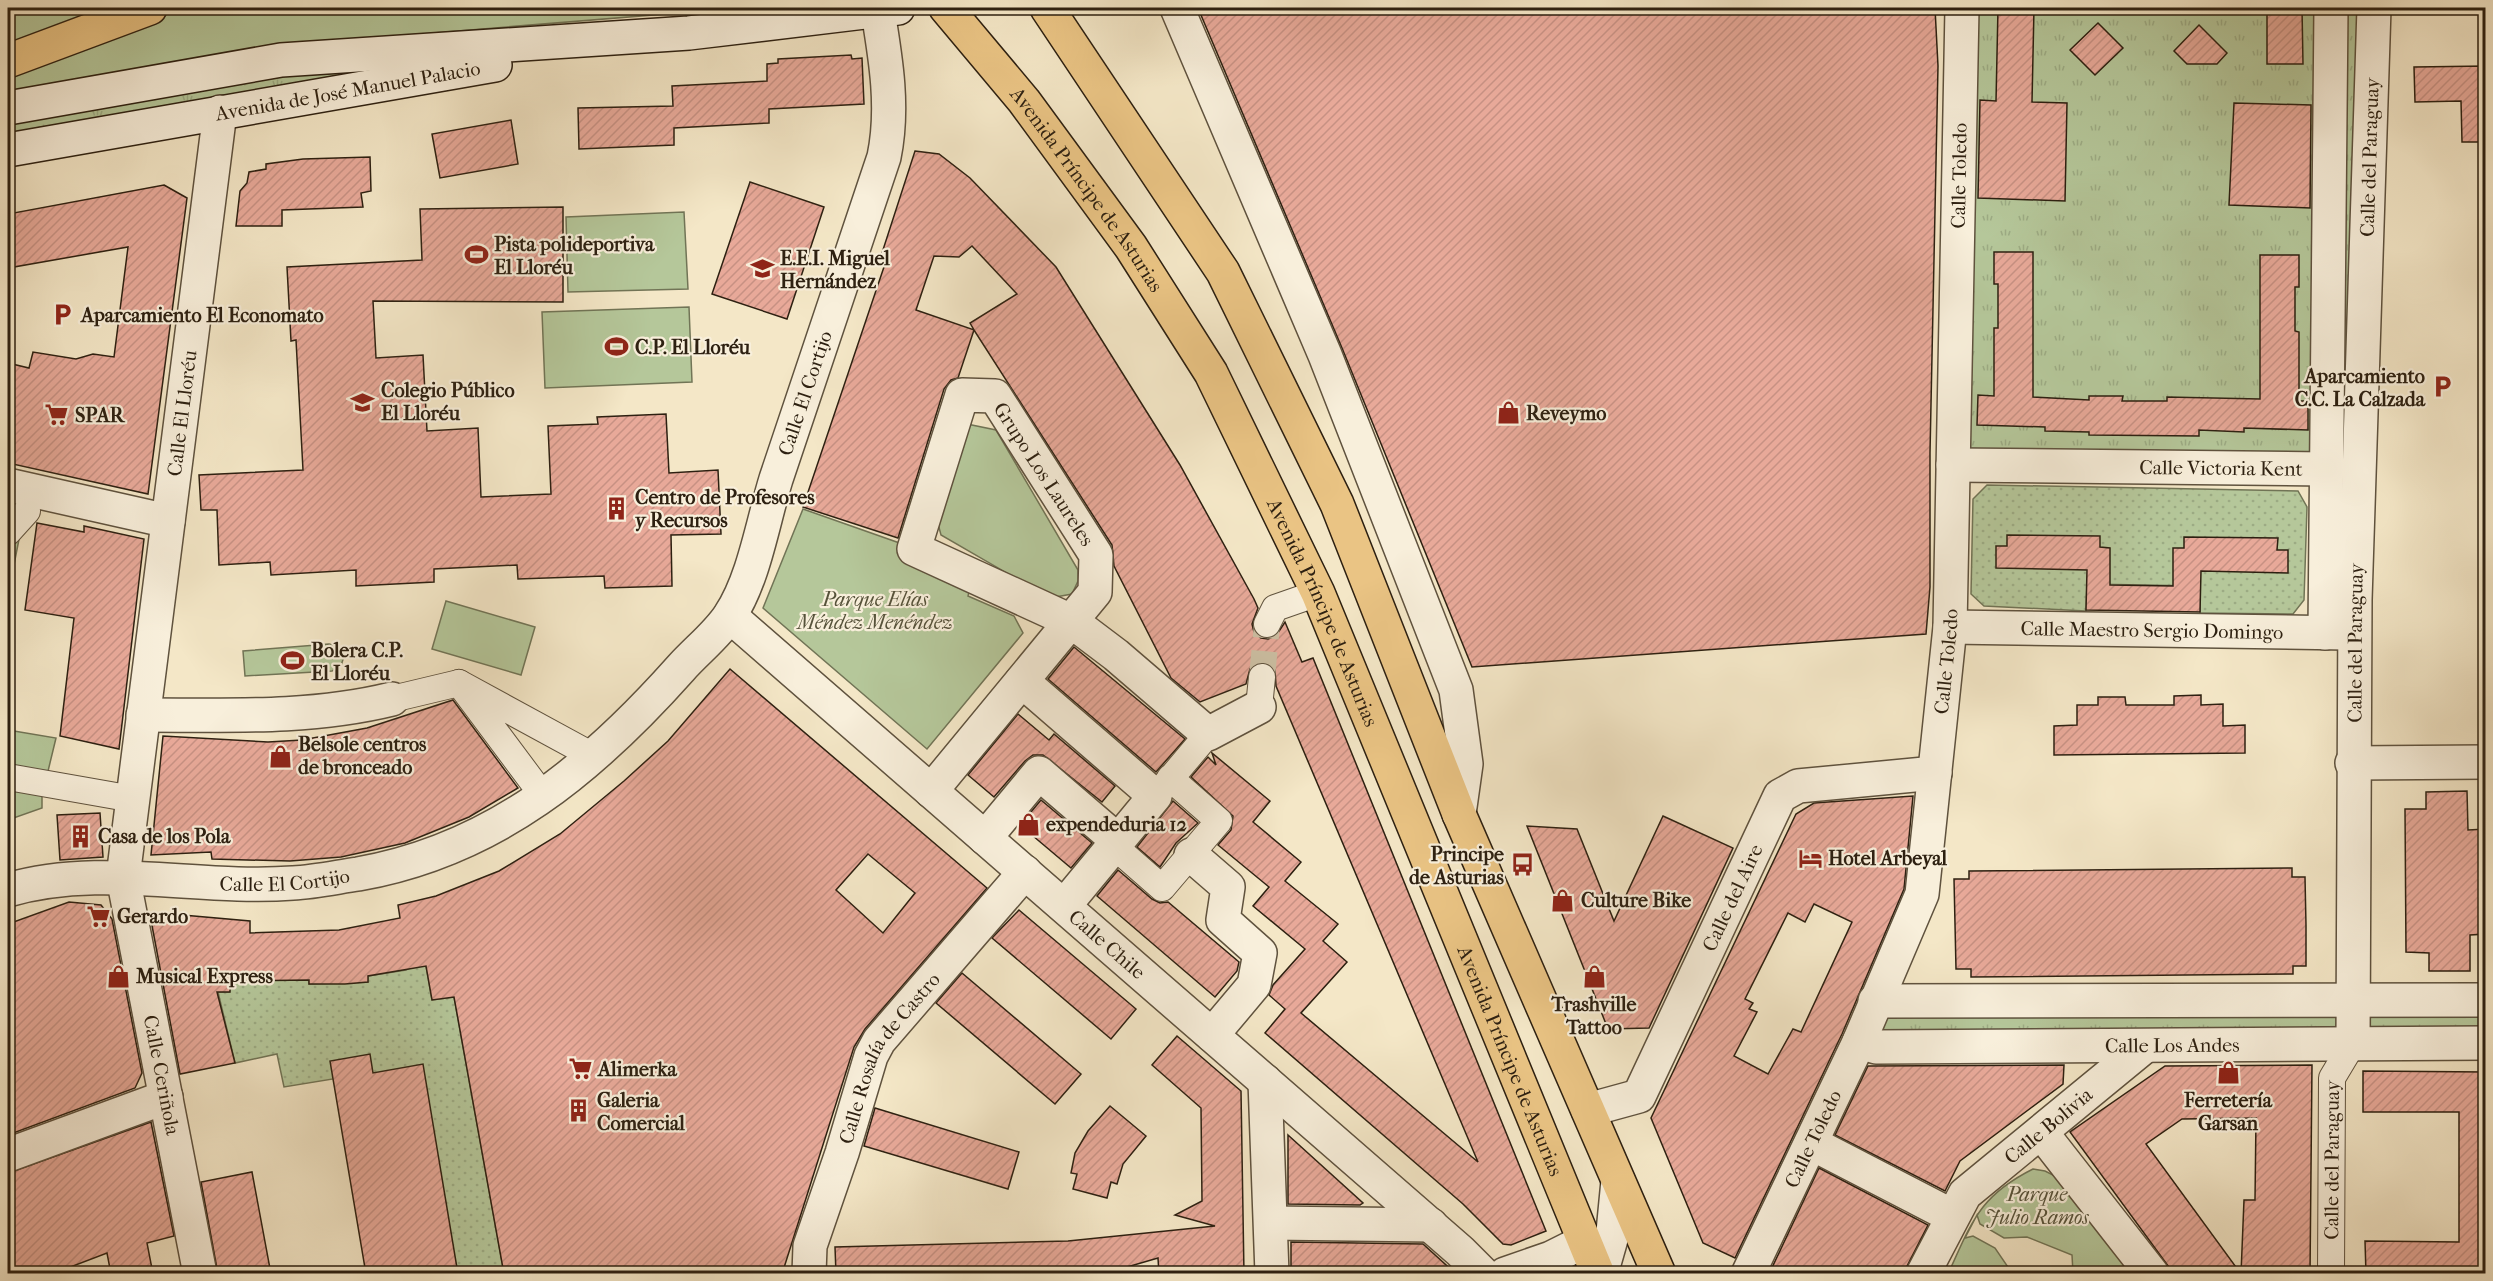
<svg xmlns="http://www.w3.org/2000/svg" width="2493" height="1281" font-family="'IM FELL French Canon',serif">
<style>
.grass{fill:url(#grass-tufts);stroke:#717456;stroke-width:1.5}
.park{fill:#b5c79a;stroke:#717456;stroke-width:1.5}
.garden{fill:url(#garden-dots);stroke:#717456;stroke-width:1.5}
.building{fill:url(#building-hatch);stroke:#2d2011;stroke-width:1.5;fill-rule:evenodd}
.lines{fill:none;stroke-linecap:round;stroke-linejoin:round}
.pedestrian-tunnel{stroke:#ccbfa3;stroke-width:26;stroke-dasharray:26 13;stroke-linecap:butt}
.pedestrian-casing{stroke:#5f523e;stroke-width:28}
.minor-casing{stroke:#5f523e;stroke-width:36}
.secondary-casing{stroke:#2d2011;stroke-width:36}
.trunk-casing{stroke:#2d2011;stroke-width:36}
.pedestrian{stroke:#f8efdb;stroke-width:26}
.minor{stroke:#f8efdb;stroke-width:33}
.secondary{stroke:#f8efdb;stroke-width:33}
.trunk{stroke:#eac484;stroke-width:33}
.labels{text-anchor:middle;stroke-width:4.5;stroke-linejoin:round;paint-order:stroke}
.street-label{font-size:20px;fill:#2d2011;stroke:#f8efdb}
.poi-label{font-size:20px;font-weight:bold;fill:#2d2011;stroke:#f8efdb;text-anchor:start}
.park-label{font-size:20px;font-style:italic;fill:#56523a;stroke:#f8efdb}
</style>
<defs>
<pattern id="grass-tufts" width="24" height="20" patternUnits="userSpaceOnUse" patternTransform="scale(1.5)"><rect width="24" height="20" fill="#b5c79a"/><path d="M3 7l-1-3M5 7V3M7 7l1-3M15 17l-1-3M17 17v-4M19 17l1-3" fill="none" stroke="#9cab84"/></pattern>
<pattern id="garden-dots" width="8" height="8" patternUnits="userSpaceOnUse" patternTransform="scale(1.5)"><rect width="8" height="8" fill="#b5c79a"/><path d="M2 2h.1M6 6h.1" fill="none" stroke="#9cab84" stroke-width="1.8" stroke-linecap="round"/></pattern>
<pattern id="building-hatch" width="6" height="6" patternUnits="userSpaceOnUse" patternTransform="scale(1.5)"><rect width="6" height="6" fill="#e8a999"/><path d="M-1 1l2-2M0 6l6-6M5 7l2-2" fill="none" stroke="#c79183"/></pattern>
</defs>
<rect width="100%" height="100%" fill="#f4e7c7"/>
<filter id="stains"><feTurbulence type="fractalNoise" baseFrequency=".00333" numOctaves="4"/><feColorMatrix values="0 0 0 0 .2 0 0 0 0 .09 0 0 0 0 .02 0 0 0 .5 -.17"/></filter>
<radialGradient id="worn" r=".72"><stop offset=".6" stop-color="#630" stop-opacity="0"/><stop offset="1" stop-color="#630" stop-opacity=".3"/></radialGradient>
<g class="grass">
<path d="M1962 8H2374L2359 512 2325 469 1953 465Z"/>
<path d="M389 67 8 139V121L318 68Z"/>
<path d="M2485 1000V1043L1876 1047 1875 1001Z"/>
</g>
<g class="park">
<path d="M8 8H739L274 46 8 102Z"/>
<path d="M684 212 688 289 568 292 566 217Z"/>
<path d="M689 307 692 382 545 388 542 312Z"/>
<path d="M967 424 996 430 1078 570V581L1072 594 1050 598 941 535 937 520Z"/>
<path d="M803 509 908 546 971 584 968 596 1014 616 1023 633 927 749 763 608Z"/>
<path d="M8 510 24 514 8 595Z"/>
<path d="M446 601 535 627 521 675 432 649Z"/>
<path d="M329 644 339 647 344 656 341 666 332 671 245 676 243 651Z"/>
<path d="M8 730 56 738 42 796V808L8 820Z"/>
<path d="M2033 1169 2045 1171 2059 1178 2132 1273H2073L2072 1255 2027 1237 2004 1238 1980 1224 1977 1215 1965 1238 1973 1236 1995 1248 2012 1273 1948 1274C1972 1222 1979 1196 2033 1169Z"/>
</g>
<g class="garden">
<path d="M1987 485 2298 491 2307 507 2304 600 2293 614 2200 613V586L2087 584 2086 611 1984 606 1971 594 1973 499Z"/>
<path d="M425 960 432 1000 454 997 504 1273H408L369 1073 284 1087 277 1054 235 1063 218 992H229L230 979 309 980V984L368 982V976L406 970Z"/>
</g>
<g class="building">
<path d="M1198 8H1935L1938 66 1930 453V587L1926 634 1472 667 1342 348Z"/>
<path d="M1998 8H2034L2032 102 2067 103 2065 201 1978 198 1980 100 1996 101Z"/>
<path d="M2267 8H2302L2303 64H2267Z"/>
<path d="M2098 23 2123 48 2095 75 2070 50Z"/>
<path d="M2199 25 2227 53 2217 64H2187L2174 51Z"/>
<path d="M851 55 852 59 862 58 864 104 769 109V123L674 128V145L579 149 578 108 673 106 672 86 767 81V64L778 63V59Z"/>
<path d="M2486 66V142H2462L2461 101 2415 102 2414 67Z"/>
<path d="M2234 103 2311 105 2310 208 2229 205Z"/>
<path d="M511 120 518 164 440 178 432 134Z"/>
<path d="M915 151 939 154 970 178 1056 267 1180 465 1254 599 1258 608 1252 624 1254 632 1261 638 1268 639 1276 636 1285 622 1302 662 1313 658 1546 1231 1511 1245 1503 1244 1463 1204 1265 1033 1285 1009 1269 995 1273 985 1305 949 1253 906 1269 887 1218 845 1231 830 1233 816 1191 777 1208 757 1216 765 1212 753 1270 801 1253 822 1301 862 1285 881 1338 924 1323 941 1347 962 1301 1013 1478 1162 1276 686 1275 670 1264 662 1256 663 1250 669 1246 684 1200 702 1171 678 1114 566 1112 545 974 330 958 378 951 380 944 389 898 538 803 507 887 258 881 256ZM972 246 1017 294 970 323 974 330 916 310 934 256 959 257Z"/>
<path d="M370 157 371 191 361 193 363 207 282 210V226H236L240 191 247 183 249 172 266 169V164L303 159Z"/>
<path d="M750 182 824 207 787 319 712 294Z"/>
<path d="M164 185 187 198 148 494 8 463V363L29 368 33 352 76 359 93 354 114 357 128 247 8 268V214Z"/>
<path d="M563 207V302L373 301 376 358 423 355 427 431 478 428 481 497 551 494 548 426 598 424 597 417 666 414 669 473 718 470 721 534 671 535 672 586 605 588 604 576 518 579 517 565 434 569V582L356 586V570L271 575 270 562 219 565 217 510H201L199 475 303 470 296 340 291 341 287 267 422 260 420 209Z"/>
<path d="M1994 252H2033V397L2089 400V396H2123L2122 401H2167V397L2260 399V255H2299V287H2295V331L2299 332V401H2308V430L2244 428V432L2199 430V436L2089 435V432L2045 431V427L1977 425 1978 395 1994 396V328H1998V284H1994Z"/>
<path d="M37 523 84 532V526L144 539 119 749 60 736 74 618 25 610Z"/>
<path d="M2007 535 2100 536V547L2110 548V585L2173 586V548H2184V537L2278 538 2277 550H2288V573L2201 571 2200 612 2086 610 2087 570 1996 568V546H2007Z"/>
<path d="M1074 647 1185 739 1156 772 1048 679Z"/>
<path d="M730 669 987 888 865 1029 854 1047 782 1274H504L454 997 432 1000 426 966 368 976V982L345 984H309V980L230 981V992H217L235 1063 180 1074 150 915 160 913 250 921V933L339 930 400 918 398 905 436 896 499 871 560 834 624 781 668 741ZM868 854 915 893 883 933 836 890Z"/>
<path d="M2201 695V705L2223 704V726L2245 725V753L2054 755V726L2077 725V705H2098V697H2125L2126 705H2174V696Z"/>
<path d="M453 700 518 788 469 817 405 843 341 857 290 861 212 859 211 852 151 855 163 736 268 742 302 740 367 728Z"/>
<path d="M1018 714 1049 740 1054 734 1115 786 1102 802 1043 755H1033L1025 761 994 797 968 775Z"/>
<path d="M2467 791 2468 830 2486 829V934L2470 935V971H2429V953L2406 952 2405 809H2426V792Z"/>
<path d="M1913 796 1904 889 1842 1034 1735 1258 1703 1243 1651 1118 1796 814 1814 803ZM1814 904 1852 922 1801 1032 1793 1029 1768 1074 1734 1056 1757 1012 1749 1009 1753 1003 1745 999 1788 913 1805 922Z"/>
<path d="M1041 800 1092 843 1071 868 1020 825Z"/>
<path d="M1173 801 1198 823 1176 843 1160 867 1137 847Z"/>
<path d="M100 813 103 857 60 860 57 815Z"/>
<path d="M1663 816 1733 848 1649 1028 1608 1029 1527 826 1577 829 1614 921Z"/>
<path d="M2292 868V877H2305L2306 925V966H2293V974L1971 977V969H1956L1954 879H1969V871Z"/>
<path d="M1118 870 1152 899 1160 903 1168 902 1239 962 1237 971 1215 997 1097 896Z"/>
<path d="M69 902 101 905 112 919 142 1073 135 1088 8 1135V924Z"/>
<path d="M1019 910 1136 1009 1111 1039 992 938Z"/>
<path d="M962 973 1081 1074 1055 1104 936 1003Z"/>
<path d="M1177 1036 1241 1091 1244 1274H1159L1158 1258 1103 1274H836L835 1247 1068 1241 1215 1226 1175 1215 1202 1201 1201 1108 1152 1065Z"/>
<path d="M370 1054 373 1073 423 1064 458 1274H366L330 1061Z"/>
<path d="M2064 1065 2063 1084 1960 1161 1945 1191 1835 1135 1868 1066Z"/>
<path d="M2312 1065 2310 1274H2241L2244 1200H2255L2256 1118 2182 1119 2146 1144 2241 1274H2174L2070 1132 2165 1066Z"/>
<path d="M2363 1071 2486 1072V1274H2366L2365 1241 2459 1242V1112H2363Z"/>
<path d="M1110 1106 1146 1136 1123 1164 1117 1184 1111 1182 1107 1198 1073 1189 1077 1174 1071 1173 1075 1153 1088 1131Z"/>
<path d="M875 1108 1019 1152 1008 1189 864 1146Z"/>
<path d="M151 1122 174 1236 147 1243 153 1274H111L107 1253 52 1274H8V1173Z"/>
<path d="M1288 1135 1363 1203 1360 1205 1288 1204Z"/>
<path d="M1819 1168 1928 1225 1903 1274H1769Z"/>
<path d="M252 1172 271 1274H218L201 1182Z"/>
<path d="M1291 1242 1423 1244 1456 1274H1291Z"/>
</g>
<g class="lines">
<path class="pedestrian-tunnel" d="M1262 677 1267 624"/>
<defs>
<g id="pedestrian">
<path d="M8 532 27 511"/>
<path d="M1267 624 1275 608 1318 593"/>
<path d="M392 699 459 683"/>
<path d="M1259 707 1262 677"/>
<path d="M8 777 133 799"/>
<path d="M1160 791 1208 734"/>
<path d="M544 797 459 683 593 756"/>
<path d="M1114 846 1162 888 1219 821 1170 778"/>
<path id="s1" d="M2331 1274 2332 1078 2353 1043"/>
</g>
<g id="minor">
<path d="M1177 8 1325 355 1456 690 1466 764 1459 814"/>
<path id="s2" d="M1953 465 2325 469"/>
<path d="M8 485 168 521"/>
<path id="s3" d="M730 616 1460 1251 1483 1274"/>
<path id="s4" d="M1950 627 2347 633"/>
<path d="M2325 633 2331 8"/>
<path d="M1022 681 1155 796 1064 906"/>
<path d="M143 715C227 715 311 719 392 699"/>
<path d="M2352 763 2486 762"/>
<path d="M931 791 1095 592 1096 555 995 396 962 395 914 549 1071 621 1116 655 1208 734 1259 707"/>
<path d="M985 838 1039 773 1118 841"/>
<path d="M1191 855 1228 887 1223 920 1260 953 1254 985 1212 1035"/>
<path id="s5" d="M8 890C101 863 198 890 293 883 315 882 337 877 358 874 495 850 592 768 681 668 696 651 718 634 730 615 754 579 763 521 776 479 812 372 848 265 884 157 894 109 886 60 878 12"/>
<path d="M1875 1001 2486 1000"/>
<path id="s6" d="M1859 1042 1876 1047 2486 1043"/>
<path id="s7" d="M2353 1043 2355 600 2374 8"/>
<path d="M1265 1081 1272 1274"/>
<path id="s8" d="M1588 1110 1639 1096 1780 796 1798 786 1935 773"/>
<path d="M2041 1132 2152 1274"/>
<path d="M1811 1143 1952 1216"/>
<path d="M8 1155 166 1097"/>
<path d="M1271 1223 1431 1225"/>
<path id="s9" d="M200 1274 123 877 220 112"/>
<path id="s10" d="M809 1274 810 1246 842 1153 871 1056 879 1041 1025 872"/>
<path d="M1505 1274 1551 1258 1583 1242"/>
<path d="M1601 1274 1613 1232 1618 1181"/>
<path id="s11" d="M1748 1274 1859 1042 1922 894 1950 627 1962 8"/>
<path id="s12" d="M1923 1274 1965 1194 2145 1046"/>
</g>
<g id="secondary">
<path d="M8 108 281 60 689 33 898 8"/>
<path id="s13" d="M8 150 495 65"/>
</g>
<g id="trunk">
<path id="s14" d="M946 8 1024 101 1131 247 1211 373 1318 593 1598 1274"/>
<path d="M1047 8 1223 272 1337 504 1459 814 1659 1274"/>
<path d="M8 61 150 8"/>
</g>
</defs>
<use href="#pedestrian" class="pedestrian-casing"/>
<use href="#minor" class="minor-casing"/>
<use href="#secondary" class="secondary-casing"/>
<use href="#trunk" class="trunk-casing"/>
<use href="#pedestrian" class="pedestrian"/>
<use href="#minor" class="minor"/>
<use href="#secondary" class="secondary"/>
<use href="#trunk" class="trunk"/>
</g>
<defs>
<symbol id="stadium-bare" viewBox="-9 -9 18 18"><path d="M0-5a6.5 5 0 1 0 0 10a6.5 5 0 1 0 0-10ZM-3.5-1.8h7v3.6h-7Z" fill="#8f2418" stroke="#f8efdb" stroke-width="2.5" paint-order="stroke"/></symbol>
<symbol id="school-bare" viewBox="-9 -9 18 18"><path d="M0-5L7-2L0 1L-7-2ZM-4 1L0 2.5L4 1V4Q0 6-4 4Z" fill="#8f2418" stroke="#f8efdb" stroke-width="2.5" paint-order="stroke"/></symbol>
<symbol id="parking-bare" viewBox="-9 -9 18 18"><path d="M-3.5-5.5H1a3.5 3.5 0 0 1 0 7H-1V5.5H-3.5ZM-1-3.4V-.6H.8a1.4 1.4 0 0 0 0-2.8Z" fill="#8f2418" stroke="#f8efdb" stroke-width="2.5" paint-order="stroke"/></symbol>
<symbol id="shop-bare" viewBox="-9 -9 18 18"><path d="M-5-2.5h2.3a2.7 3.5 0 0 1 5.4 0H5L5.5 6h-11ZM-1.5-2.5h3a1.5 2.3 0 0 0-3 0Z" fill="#8f2418" stroke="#f8efdb" stroke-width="2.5" paint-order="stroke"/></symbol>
<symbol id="supermarket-bare" viewBox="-9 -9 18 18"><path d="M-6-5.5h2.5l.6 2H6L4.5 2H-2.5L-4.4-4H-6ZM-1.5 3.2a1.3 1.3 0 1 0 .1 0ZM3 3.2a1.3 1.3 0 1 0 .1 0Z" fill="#8f2418" stroke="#f8efdb" stroke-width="2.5" paint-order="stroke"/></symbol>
<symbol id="building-bare" viewBox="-9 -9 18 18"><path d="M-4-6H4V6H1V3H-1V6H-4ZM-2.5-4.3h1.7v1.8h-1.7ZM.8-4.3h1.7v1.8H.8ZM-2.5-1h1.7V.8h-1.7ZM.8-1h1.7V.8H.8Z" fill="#8f2418" stroke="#f8efdb" stroke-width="2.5" paint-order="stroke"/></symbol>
<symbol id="hotel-bare" viewBox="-9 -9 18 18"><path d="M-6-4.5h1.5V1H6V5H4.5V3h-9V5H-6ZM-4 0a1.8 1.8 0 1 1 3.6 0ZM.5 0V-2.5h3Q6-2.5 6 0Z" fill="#8f2418" stroke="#f8efdb" stroke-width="2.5" paint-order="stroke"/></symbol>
<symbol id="bus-bare" viewBox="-9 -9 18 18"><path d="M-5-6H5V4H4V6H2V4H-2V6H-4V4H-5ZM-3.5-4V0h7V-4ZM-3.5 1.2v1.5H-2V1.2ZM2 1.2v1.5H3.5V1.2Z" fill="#8f2418" stroke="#f8efdb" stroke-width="2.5" paint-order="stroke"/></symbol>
</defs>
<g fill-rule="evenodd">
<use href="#stadium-bare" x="460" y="238" width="33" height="33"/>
<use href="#school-bare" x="746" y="252" width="33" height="33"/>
<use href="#parking-bare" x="46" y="298" width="33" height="33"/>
<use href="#stadium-bare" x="600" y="330" width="33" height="33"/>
<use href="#parking-bare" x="2426" y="370" width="33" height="33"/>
<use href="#school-bare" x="346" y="386" width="33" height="33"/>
<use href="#shop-bare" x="1492" y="396" width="33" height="33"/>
<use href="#supermarket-bare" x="40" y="398" width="33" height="33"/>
<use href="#building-bare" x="600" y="492" width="33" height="33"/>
<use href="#stadium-bare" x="276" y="644" width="33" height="33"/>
<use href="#shop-bare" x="264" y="740" width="33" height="33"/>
<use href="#shop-bare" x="1012" y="808" width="33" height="33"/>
<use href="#building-bare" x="64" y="820" width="33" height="33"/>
<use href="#hotel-bare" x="1794" y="842" width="33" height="33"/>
<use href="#bus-bare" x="1506" y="848" width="33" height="33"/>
<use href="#shop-bare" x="1546" y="884" width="33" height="33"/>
<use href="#supermarket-bare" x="82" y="900" width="33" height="33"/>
<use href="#shop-bare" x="102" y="960" width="33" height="33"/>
<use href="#shop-bare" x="1578" y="960" width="33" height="33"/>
<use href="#supermarket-bare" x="564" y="1052" width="33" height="33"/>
<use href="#shop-bare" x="2212" y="1056" width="33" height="33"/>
<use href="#building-bare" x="562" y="1094" width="33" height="33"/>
</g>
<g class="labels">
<g class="street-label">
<text dy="7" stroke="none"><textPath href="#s13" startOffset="345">Avenida de José Manuel Palacio</textPath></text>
<text dy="7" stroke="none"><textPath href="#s7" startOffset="886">Calle del Paraguay</textPath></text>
<text dy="7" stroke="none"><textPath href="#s11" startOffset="1138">Calle Toledo</textPath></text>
<text dy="7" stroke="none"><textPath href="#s14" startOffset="230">Avenida Príncipe de Asturias</textPath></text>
<text dy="7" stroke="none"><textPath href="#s5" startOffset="1050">Calle El Cortijo</textPath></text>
<text dy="7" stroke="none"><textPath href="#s9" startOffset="872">Calle El Lloréu</textPath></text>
<text dy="7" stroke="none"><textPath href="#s2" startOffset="268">Calle Victoria Kent</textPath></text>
<text transform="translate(1044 474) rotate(57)" y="7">Grupo Los Laureles</text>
<text dy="7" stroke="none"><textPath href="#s14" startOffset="716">Avenida Príncipe de Asturias</textPath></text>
<text dy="7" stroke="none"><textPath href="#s4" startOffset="202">Calle Maestro Sergio Domingo</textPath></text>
<text dy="7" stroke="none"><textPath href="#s7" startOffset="400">Calle del Paraguay</textPath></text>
<text dy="7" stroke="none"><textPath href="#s11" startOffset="652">Calle Toledo</textPath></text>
<text dy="7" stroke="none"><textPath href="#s5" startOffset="278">Calle El Cortijo</textPath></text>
<text dy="7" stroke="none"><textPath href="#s8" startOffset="272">Calle del Aire</textPath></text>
<text dy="7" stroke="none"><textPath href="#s3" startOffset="500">Calle Chile</textPath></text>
<text dy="7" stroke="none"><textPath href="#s6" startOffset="314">Calle Los Andes</textPath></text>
<text dy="7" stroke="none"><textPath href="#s10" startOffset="234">Calle Rosalía de Castro</textPath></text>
<text dy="7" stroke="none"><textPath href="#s14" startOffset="1202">Avenida Príncipe de Asturias</textPath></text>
<text transform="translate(162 1075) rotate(79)" y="7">Calle Ceriñola</text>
<text dy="7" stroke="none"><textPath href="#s12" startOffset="198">Calle Bolivia</textPath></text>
<text dy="7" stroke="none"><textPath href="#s11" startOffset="150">Calle Toledo</textPath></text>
<text dy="7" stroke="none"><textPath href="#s1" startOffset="114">Calle del Paraguay</textPath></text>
</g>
<g class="poi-label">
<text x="494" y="251">Pista polideportiva<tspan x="494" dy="23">El Lloréu</tspan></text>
<text x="780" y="265">E.E.I. Miguel<tspan x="780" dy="23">Hernández</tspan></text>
<text x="81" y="322">Aparcamiento El Economato</text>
<text x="635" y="354">C.P. El Lloréu</text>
<text x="2425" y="383" text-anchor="end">Aparcamiento<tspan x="2425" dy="23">C.C. La Calzada</tspan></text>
<text x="381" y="397">Colegio Público<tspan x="381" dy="23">El Lloréu</tspan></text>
<text x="1526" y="420">Reveymo</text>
<text x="75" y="422">SPAR</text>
<text x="635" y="504">Centro de Profesores<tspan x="635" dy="23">y Recursos</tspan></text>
<text x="311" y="657">Bolera C.P.<tspan x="311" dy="23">El Lloréu</tspan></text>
<text x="298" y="751">Belsole centros<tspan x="298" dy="23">de bronceado</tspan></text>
<text x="1046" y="831">expendeduria 12</text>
<text x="98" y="843">Casa de los Pola</text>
<text x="1504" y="861" text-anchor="end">Principe<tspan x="1504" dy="23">de Asturias</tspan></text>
<text x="1828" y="865">Hotel Arbeyal</text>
<text x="1581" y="907">Culture Bike</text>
<text x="117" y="923">Gerardo</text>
<text x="136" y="983">Musical Express</text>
<text x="1594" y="1011" text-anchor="middle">Trashville<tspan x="1594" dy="23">Tattoo</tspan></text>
<text x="598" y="1076">Alimerka</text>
<text x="597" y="1107">Galeria<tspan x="597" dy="23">Comercial</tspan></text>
<text x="2228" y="1107" text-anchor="middle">Ferretería<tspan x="2228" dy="23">Garsan</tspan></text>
</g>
<g class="park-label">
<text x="875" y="606">Parque Elías<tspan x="875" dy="23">Méndez Menéndez</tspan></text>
<text x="2037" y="1201">Parque<tspan x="2037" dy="23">Julio Ramos</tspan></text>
</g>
</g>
<rect width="2493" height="1281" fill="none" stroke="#f4e7c7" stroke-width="30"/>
<rect x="9" y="9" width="2475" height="1263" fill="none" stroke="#2d2011" stroke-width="3"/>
<rect x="15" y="15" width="2463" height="1251" fill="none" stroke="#2d2011" stroke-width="1.5"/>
<rect width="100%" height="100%" filter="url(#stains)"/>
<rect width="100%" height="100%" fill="url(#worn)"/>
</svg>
